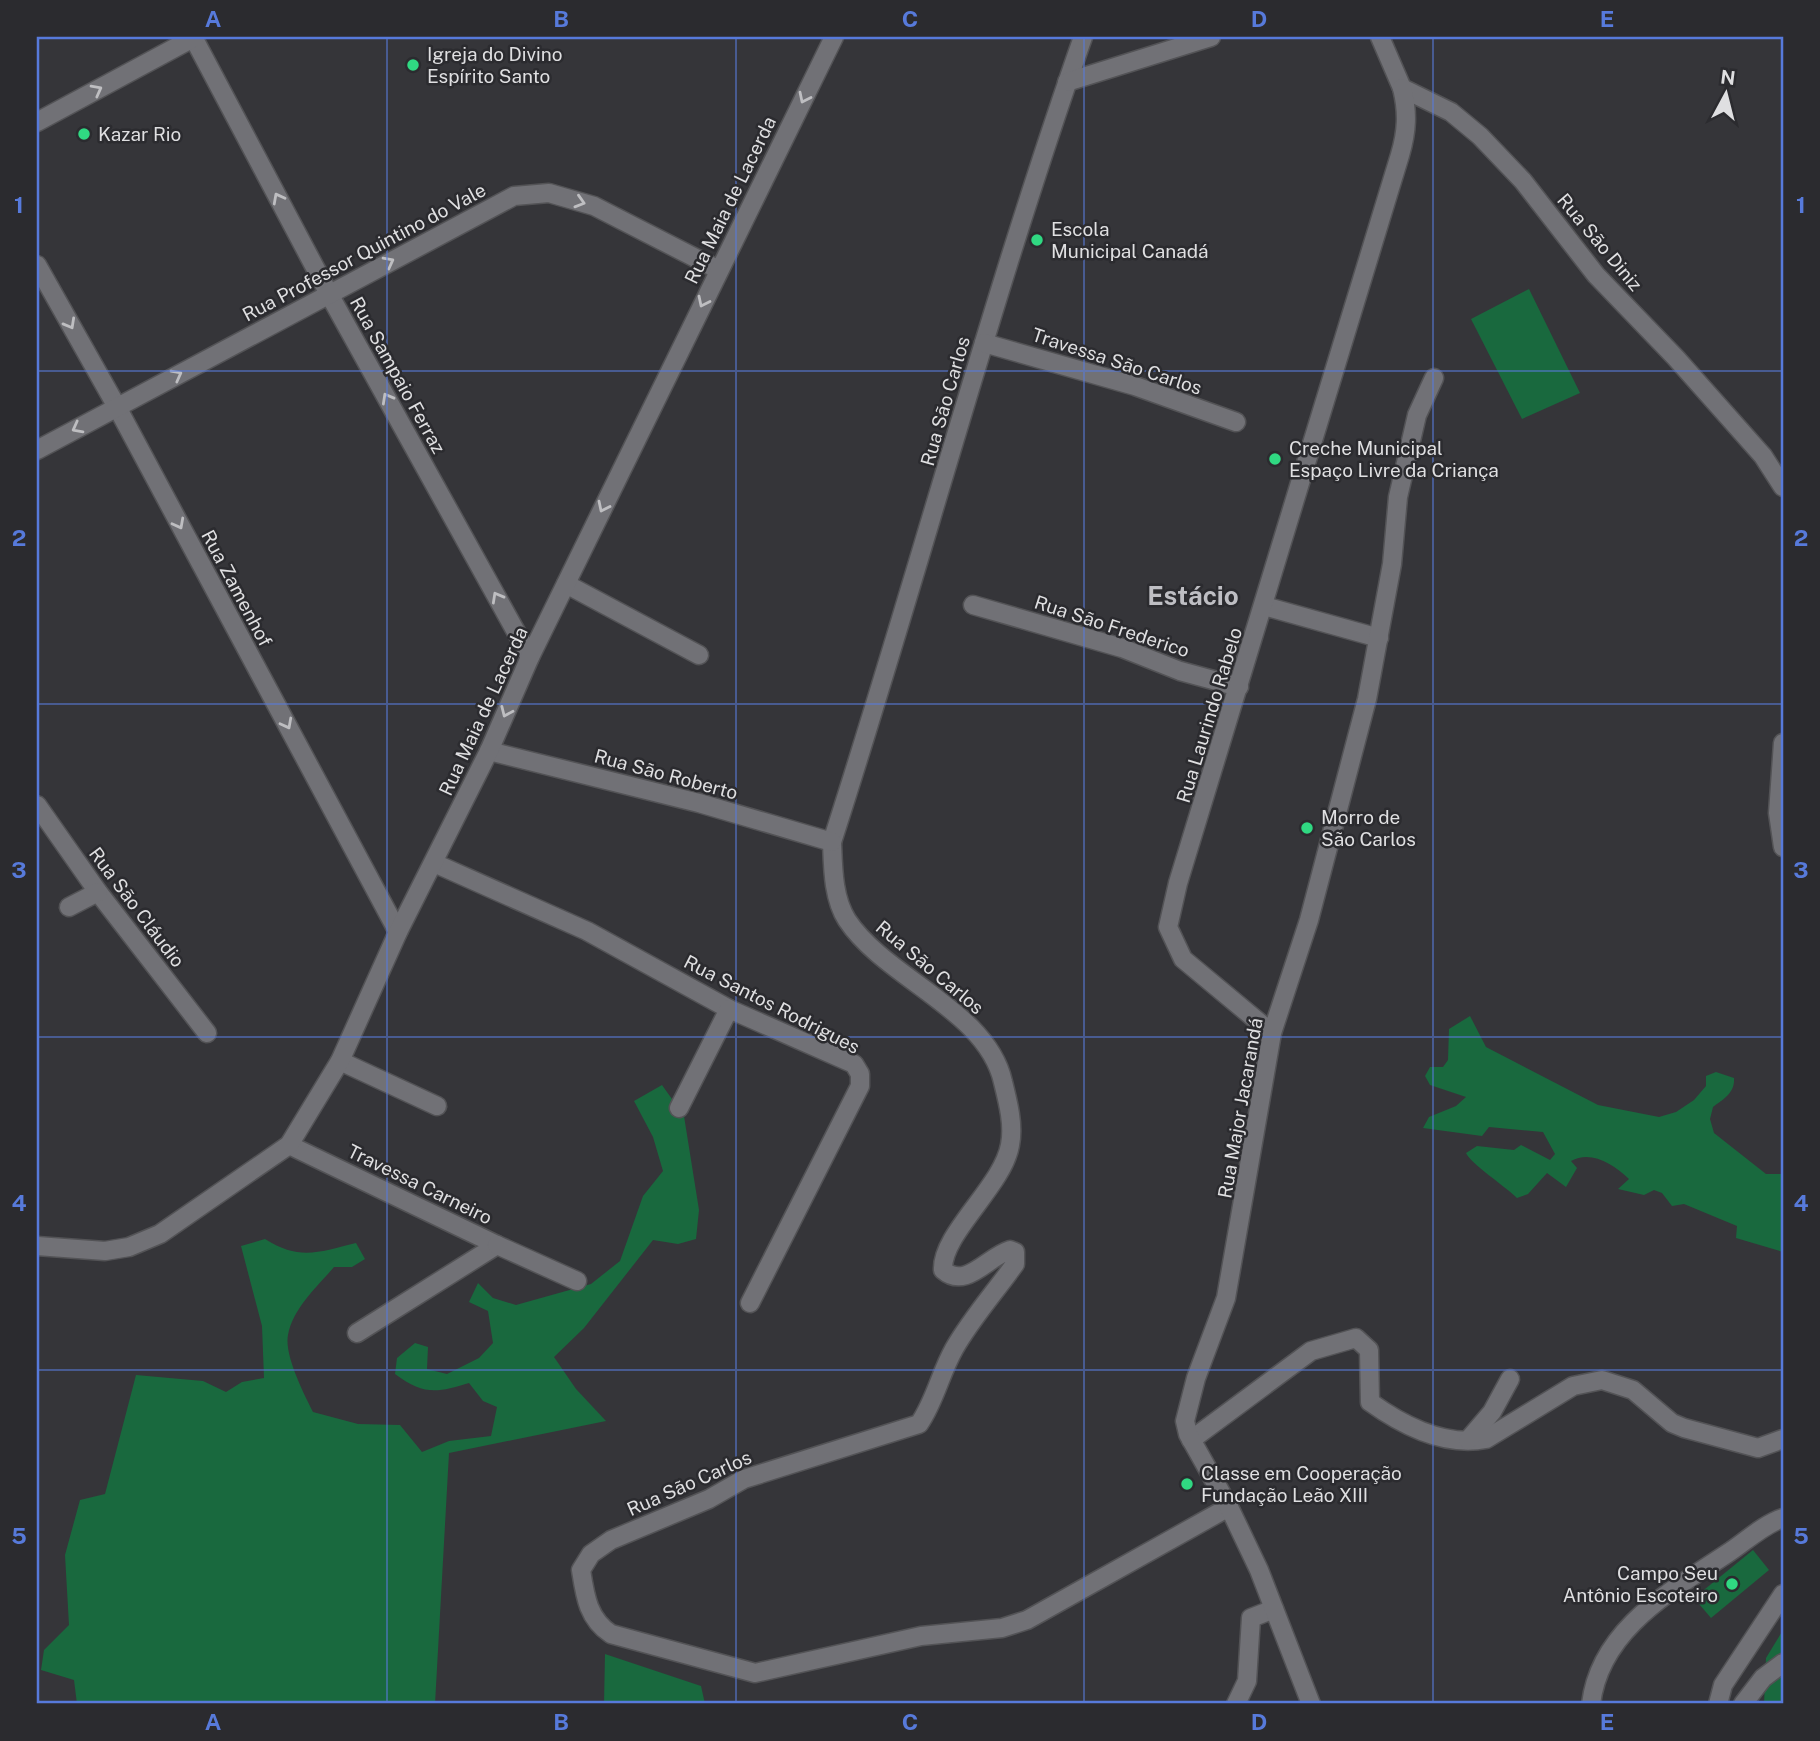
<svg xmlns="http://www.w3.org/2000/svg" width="1820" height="1741" font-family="'Public Sans',sans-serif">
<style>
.green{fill:#19693e}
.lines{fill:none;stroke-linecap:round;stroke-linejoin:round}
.minor-casing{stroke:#535356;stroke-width:21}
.secondary-casing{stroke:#535356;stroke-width:21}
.minor{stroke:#717176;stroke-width:18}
.secondary{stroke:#717176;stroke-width:18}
.oneway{stroke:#bebec1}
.grid{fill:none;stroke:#577adb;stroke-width:2;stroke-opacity:0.55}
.poi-dot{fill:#30d882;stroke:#2b2b2f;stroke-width:2.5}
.labels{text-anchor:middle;stroke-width:5;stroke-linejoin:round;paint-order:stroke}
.poi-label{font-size:19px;fill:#dfdfe1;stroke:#2b2b2f;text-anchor:start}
.street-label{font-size:19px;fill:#dfdfe1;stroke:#2b2b2f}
.district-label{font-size:26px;font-weight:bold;fill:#bebec3;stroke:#2b2b2f}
.neatline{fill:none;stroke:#577adb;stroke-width:2.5}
.grid-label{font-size:23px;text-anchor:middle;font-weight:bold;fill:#577adb}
</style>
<rect width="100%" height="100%" fill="#353539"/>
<g class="green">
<path d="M1529 289 1580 393 1522 419 1471 319Z"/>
<path d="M1470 1016 1486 1047 1598 1105 1659 1117 1676 1112 1694 1100 1706 1086V1076L1716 1072 1734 1078C1735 1093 1724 1099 1713 1107L1710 1119 1714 1133 1766 1174H1783V1252L1736 1238 1737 1226 1684 1204 1672 1206 1662 1193 1654 1190 1644 1195 1618 1189 1629 1179C1613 1164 1591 1150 1571 1161L1577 1168 1566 1187 1547 1173 1528 1194 1517 1198C1506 1187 1470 1163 1466 1153L1477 1146 1514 1150 1521 1145 1550 1160 1555 1154 1543 1132 1489 1127 1482 1136 1423 1128 1429 1117 1456 1106 1466 1097 1430 1085 1425 1076 1430 1067H1443L1448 1060 1449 1029Z"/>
<path d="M662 1085 684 1116 699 1210 696 1239 678 1244 653 1240 584 1328 554 1357 576 1389 606 1421 449 1453 435 1704H77L74 1680 41 1670 44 1650 69 1625 65 1555 80 1500 105 1494 136 1375 203 1381 226 1392 242 1382 264 1378 262 1326 241 1246 265 1239C300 1261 319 1252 356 1243L365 1259 352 1267H334C318 1286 293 1308 288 1335 284 1355 304 1394 313 1412L358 1424 400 1425 422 1452 449 1441 491 1436 497 1407 483 1401 469 1383C437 1393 423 1395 395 1374L397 1358 415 1343 428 1347 427 1369 447 1374 479 1358 493 1343 488 1311 469 1302 478 1283 493 1298 516 1305 591 1284 620 1261 643 1196 663 1171 653 1137 634 1101Z"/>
<path d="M1753 1550 1769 1570 1711 1618 1694 1598Z"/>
<path d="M1783 1630V1704H1764L1766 1658Z"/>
<path d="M605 1654 701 1686 705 1704H604Z"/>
</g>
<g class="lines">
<defs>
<g id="minor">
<path d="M193 37 329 294 530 657"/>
<path d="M1083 37C990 302 918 575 832 842 833 868 833 898 847 920 886 979 987 1010 1003 1082 1008 1102 1014 1125 1010 1145 1003 1186 941 1234 943 1270 966 1290 987 1257 1010 1250L1015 1252V1264C995 1292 971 1319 954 1349 940 1374 935 1401 919 1424L744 1479 709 1499 611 1540 591 1554 581 1570C585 1596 588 1619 611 1634L755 1673 921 1636 1002 1628 1027 1620 1229 1507"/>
<path d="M1380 37 1402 88 1451 112 1480 136 1523 181 1596 275 1676 358 1763 456 1783 487"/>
<path d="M1067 82 1211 37"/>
<path d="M37 265 117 407 398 932"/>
<path d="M984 343 1135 386 1236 422"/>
<path d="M37 450 514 196 549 193 594 206 719 270"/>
<path d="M566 584 699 655"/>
<path d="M973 605 1122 648 1180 671 1239 687"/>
<path d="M1264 606 1379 638"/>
<path d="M1783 743 1778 813 1783 847"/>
<path d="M489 751 699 803 832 842"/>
<path d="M37 805 98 892 207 1033"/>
<path d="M434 863 587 931 729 1009 854 1064 860 1074V1086L750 1303"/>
<path d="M69 907 98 892"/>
<path d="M1272 1033 1183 959 1168 927 1178 883 1400 155C1407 131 1408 113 1402 88"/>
<path d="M340 1061 437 1106"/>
<path d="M679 1108 729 1009"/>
<path d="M289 1145 497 1245 357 1333"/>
<path d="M497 1245 577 1281"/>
<path d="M37 1246 105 1251 129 1247 160 1234 289 1145 340 1061 398 932 489 751 530 657 834 37"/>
<path d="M1191 1440 1311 1351 1356 1338 1369 1350 1370 1402C1402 1425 1445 1447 1486 1439L1573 1386 1602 1380 1633 1390 1672 1423 1684 1428 1758 1448 1783 1439"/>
<path d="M1468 1440 1492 1412 1510 1379"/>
<path d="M1236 1704 1247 1681 1251 1618 1274 1609"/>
<path d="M1311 1704 1259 1570 1229 1507 1188 1434 1185 1421 1196 1378 1226 1298 1272 1033 1309 920 1367 699 1392 564 1398 497 1417 415 1434 378"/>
<path d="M1591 1704C1600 1629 1671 1591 1728 1553 1745 1542 1764 1524 1783 1518"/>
<path d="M1718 1704 1723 1685 1783 1594"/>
<path d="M1743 1704 1763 1678 1783 1663"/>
</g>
<path id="secondary" d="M37 122 195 37"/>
</defs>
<use href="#minor" class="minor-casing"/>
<use href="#secondary" class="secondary-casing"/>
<use href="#minor" class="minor"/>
<use href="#secondary" class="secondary"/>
</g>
<defs><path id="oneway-chevron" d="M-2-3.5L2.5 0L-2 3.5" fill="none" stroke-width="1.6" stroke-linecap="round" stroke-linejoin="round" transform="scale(1.75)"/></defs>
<g class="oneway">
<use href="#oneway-chevron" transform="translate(97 90) rotate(-28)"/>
<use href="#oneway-chevron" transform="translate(804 98) rotate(116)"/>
<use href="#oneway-chevron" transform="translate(278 198) rotate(-118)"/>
<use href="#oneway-chevron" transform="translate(580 202) rotate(17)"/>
<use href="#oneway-chevron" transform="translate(389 262) rotate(-28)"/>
<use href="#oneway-chevron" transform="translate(703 302) rotate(116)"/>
<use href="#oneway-chevron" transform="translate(70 324) rotate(61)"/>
<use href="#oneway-chevron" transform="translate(177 375) rotate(-28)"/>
<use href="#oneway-chevron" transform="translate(387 398) rotate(-119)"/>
<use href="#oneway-chevron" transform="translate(77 428) rotate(152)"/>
<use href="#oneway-chevron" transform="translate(603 507) rotate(116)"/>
<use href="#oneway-chevron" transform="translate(179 524) rotate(62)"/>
<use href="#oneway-chevron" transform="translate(497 597) rotate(-119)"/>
<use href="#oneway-chevron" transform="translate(506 712) rotate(114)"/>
<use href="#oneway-chevron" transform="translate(287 724) rotate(62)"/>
</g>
<path class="grid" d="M387 37V1704M736 37V1704M1084 37V1704M1433 37V1704M37 371H1783M37 704H1783M37 1037H1783M37 1370H1783"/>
<g class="poi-dot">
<circle cx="413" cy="65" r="7"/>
<circle cx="84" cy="134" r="7"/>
<circle cx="1037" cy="240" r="7"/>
<circle cx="1275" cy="459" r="7"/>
<circle cx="1307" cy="828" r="7"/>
<circle cx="1187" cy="1484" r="7"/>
<circle cx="1732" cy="1584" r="7"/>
</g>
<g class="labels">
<g class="poi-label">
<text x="427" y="61">Igreja do Divino<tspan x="427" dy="22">Espírito Santo</tspan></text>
<text x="98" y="141">Kazar Rio</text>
<text x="1051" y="236">Escola<tspan x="1051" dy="22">Municipal Canadá</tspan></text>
<text x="1289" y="455">Creche Municipal<tspan x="1289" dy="22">Espaço Livre da Criança</tspan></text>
<text x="1321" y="824">Morro de<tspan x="1321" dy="22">São Carlos</tspan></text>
<text x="1201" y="1480">Classe em Cooperação<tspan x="1201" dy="22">Fundação Leão XIII</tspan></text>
<text x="1718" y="1580" text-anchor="end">Campo Seu<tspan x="1718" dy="22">Antônio Escoteiro</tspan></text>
</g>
<g class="street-label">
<text transform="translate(730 200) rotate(-64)" y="7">Rua Maia de Lacerda</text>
<text transform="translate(1600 242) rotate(50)" y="7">Rua São Diniz</text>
<text transform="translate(364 252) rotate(-28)" y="7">Rua Professor Quintino do Vale</text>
<text transform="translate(1117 361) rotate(18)" y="7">Travessa São Carlos</text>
<text transform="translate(398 375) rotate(61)" y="7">Rua Sampaio Ferraz</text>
<text transform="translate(945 401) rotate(-74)" y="7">Rua São Carlos</text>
<text transform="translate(237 588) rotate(62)" y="7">Rua Zamenhof</text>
<text transform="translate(1112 626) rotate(18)" y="7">Rua São Frederico</text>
<text transform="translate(483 711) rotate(-65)" y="7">Rua Maia de Lacerda</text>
<text transform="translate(1209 715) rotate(-73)" y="7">Rua Laurindo Rabelo</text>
<text transform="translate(666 774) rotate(15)" y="7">Rua São Roberto</text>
<text transform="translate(137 907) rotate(53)" y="7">Rua São Cláudio</text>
<text transform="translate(930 967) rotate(40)" y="7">Rua São Carlos</text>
<text transform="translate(772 1004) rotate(27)" y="7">Rua Santos Rodrigues</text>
<text transform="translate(1240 1108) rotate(-80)" y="7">Rua Major Jacarandá</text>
<text transform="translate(420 1184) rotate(26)" y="7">Travessa Carneiro</text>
<text transform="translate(689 1483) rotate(-24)" y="7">Rua São Carlos</text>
</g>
<g class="district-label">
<text x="1193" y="605">Estácio</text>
</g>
</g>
<rect width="1820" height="1741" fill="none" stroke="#2b2b2f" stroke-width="77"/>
<g transform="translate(1726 94) rotate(7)" stroke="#2b2b2f" stroke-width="5" paint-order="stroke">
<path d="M0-5L12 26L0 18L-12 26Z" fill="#dfdfe1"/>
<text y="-10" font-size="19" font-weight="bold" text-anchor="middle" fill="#dfdfe1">N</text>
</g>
<rect x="38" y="38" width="1744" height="1664" class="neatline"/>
<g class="grid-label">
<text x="213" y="27">A</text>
<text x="561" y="27">B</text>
<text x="910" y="27">C</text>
<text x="1259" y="27">D</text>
<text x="1607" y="27">E</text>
<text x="19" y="213">1</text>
<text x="1801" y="213">1</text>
<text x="19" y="546">2</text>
<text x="1801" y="546">2</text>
<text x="19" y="878">3</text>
<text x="1801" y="878">3</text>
<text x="19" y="1211">4</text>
<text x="1801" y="1211">4</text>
<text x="19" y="1544">5</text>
<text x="1801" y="1544">5</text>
<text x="213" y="1730">A</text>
<text x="561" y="1730">B</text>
<text x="910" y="1730">C</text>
<text x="1259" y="1730">D</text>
<text x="1607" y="1730">E</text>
</g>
</svg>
